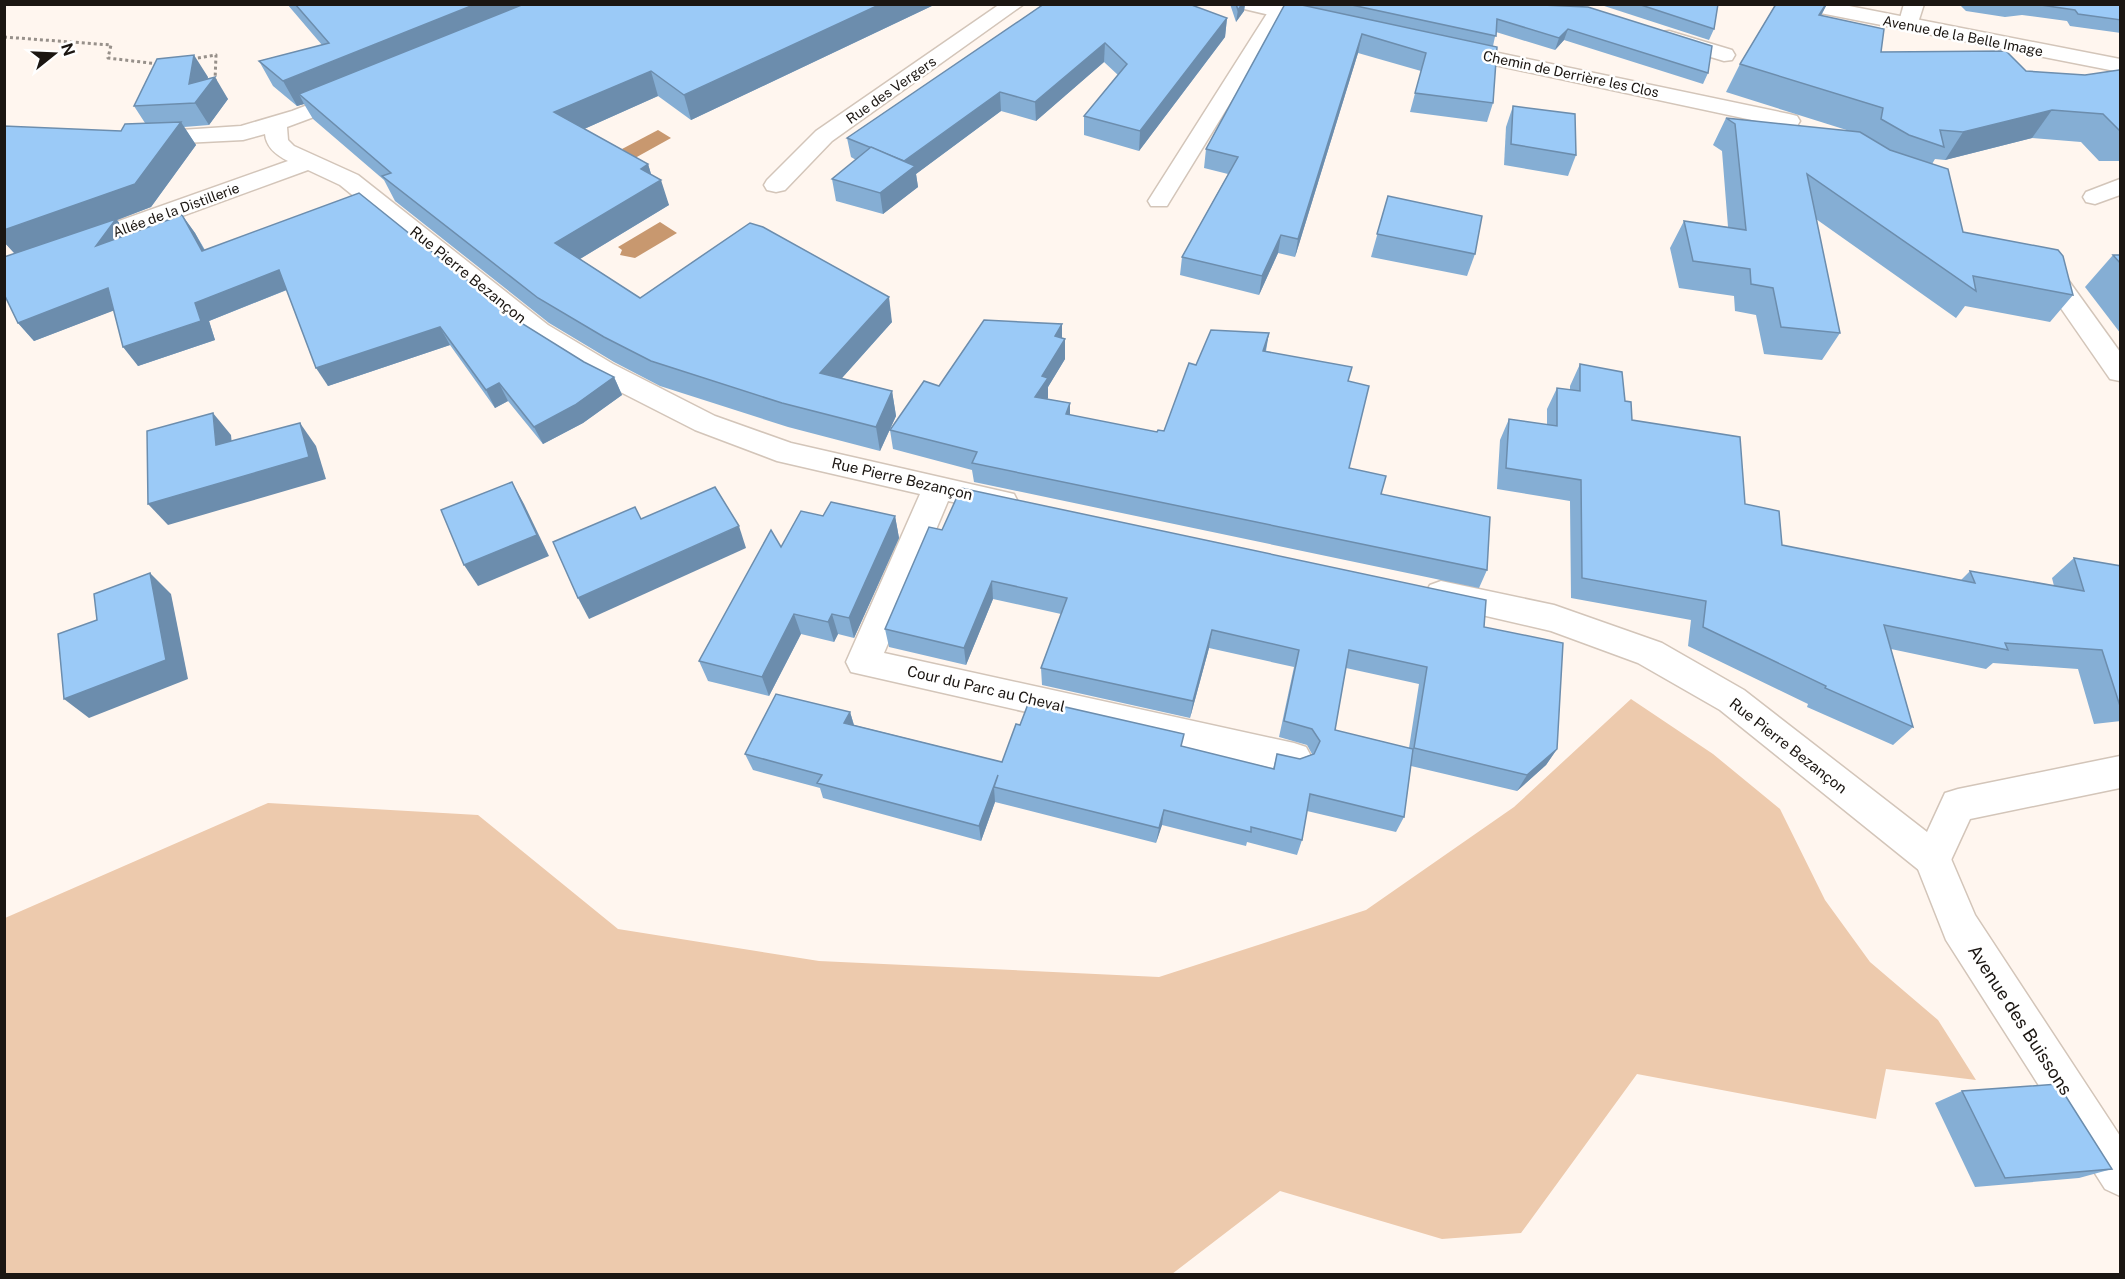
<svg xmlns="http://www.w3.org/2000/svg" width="2125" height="1279" font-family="'Public Sans',sans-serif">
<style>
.green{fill:#edcaad}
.water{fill:#c8986f}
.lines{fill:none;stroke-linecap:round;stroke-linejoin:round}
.service-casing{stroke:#d3c5b9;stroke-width:3}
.pedestrian-casing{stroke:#d3c5b9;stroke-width:3}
.minor-casing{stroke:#d3c5b9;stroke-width:3}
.tertiary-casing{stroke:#d3c5b9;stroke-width:3}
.path{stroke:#97908a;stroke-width:3;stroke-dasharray:3 3;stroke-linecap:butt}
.service{fill:#fff;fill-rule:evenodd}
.pedestrian{fill:#fff;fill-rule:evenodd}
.minor{fill:#fff;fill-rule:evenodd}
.tertiary{fill:#fff;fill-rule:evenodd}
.wall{fill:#85aed4;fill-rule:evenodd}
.shaded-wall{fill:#6c8dad}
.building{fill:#9bcaf7;stroke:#6c8dad;stroke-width:1.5}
.labels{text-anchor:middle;stroke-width:5;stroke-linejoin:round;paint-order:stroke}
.far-street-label{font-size:14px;fill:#1b1612;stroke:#fff}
.street-label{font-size:15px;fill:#1b1612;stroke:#fff}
.near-street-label{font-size:18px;fill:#1b1612;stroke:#fff}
</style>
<rect width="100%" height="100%" fill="#fff6ef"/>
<path class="green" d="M1631 699 1713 754 1780 809 1825 900 1870 962 1938 1020 1976 1080 1886 1069 1876 1119 1637 1074 1521 1233 1442 1239 1280 1191 1172 1274H5V918L268 803 478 815 618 929 819 961 1159 977 1366 910 1514 807Z"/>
<g class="water">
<path d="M658 130 671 138 635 158 622 149Z"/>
<path d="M660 222 677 233 635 258 620 255 622 250 618 247Z"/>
</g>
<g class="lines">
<defs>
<path id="service" d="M1277 6 1286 12 1170 201 1167 206H1151L1148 201 1268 12Z"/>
<g id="pedestrian">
<path d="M2120 179V195L2095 204 2086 202 2083 197 2086 192Z"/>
<path d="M2044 257 2053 259 2120 352V381L2110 379 2031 265 2035 259Z"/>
</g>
<g id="minor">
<path d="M1000 4H1024L832 141 785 190 776 192 767 190 764 185 767 180 816 131Z"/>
<path d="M1237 4H1276L1331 18 1334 22 1331 26 1324 28 1240 8Z"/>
<path d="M1904 4H1924L1916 29H1902L1898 25Z"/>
<path d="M1669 31 1732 50 1735 55 1732 60 1724 61 1661 42 1658 37 1661 32Z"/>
<path d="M1451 43 1789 114 1797 116 1800 121 1797 126 1789 128 1443 54 1440 49 1443 44Z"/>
<path d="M349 89 357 91 360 96 357 101 287 127 288 140 294 146 358 175 548 325 613 364 715 416 791 443 1014 494 1018 502 1014 510 1003 513 948 501 884 653 1294 743 1306 747 1312 758 1306 769 1294 773 851 672 846 662 920 494 777 461 695 430 593 378 528 337 340 185 308 170 89 250 80 252 71 250 67 244 71 238 288 161C276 155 266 147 265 134L243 140 144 145 136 143 132 138 136 133 241 126 292 111Z"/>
<path d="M1441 581 1554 605 1662 643 1744 690 1927 832 1945 793 1958 789 2120 756V788L1970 819 1946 871 1933 876 1920 871 1720 710 1638 663 1551 631 1430 603 1425 594 1430 585Z"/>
</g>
<g id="tertiary">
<path d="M1795 4H1839L2120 59V72L1805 10Z"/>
<path d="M1933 842 1946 847 1975 915 2120 1136V1196L2105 1189 1946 940 1914 859 1920 847Z"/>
</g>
</defs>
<use href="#service" class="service-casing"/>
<use href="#pedestrian" class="pedestrian-casing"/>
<use href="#minor" class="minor-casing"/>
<use href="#tertiary" class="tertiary-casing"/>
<g class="path">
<path d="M4 37 111 45 108 58 158 64"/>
<path d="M192 59 216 55 215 81"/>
</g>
<use href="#service" class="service"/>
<use href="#pedestrian" class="pedestrian"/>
<use href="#minor" class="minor"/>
<use href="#tertiary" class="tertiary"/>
</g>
<g class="wall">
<path d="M287 4H936L691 120 658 96 584 129 648 164 651 174 669 205 580 259 640 298 892 322 842 378 892 391 896 416 880 451 788 427 660 386 614 362 549 323 395 201 384 180 313 119 304 104 297 106 273 86 259 61 322 45Z"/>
<path d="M1044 4 1227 18 1225 37 1139 151 1084 135V116L1118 75 1104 62 1036 121 1001 111 916 174 918 187 883 214 836 201 832 179 856 160 851 157 847 138Z"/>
<path d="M1230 4H1245L1244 11 1236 22Z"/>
<path d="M1285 4H1515L1708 73 1703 84 1564 40 1555 50 1496 32 1493 46V103L1487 122 1410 112 1421 71 1358 53 1295 257 1278 253 1259 295 1180 275 1182 257 1228 174 1204 168 1206 149Z"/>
<path d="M1598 4H1718L1714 29 1709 40Z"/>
<path d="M1776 4H1827L1821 16 1881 52 2026 71 2085 75 2121 70V161H2099L2081 142 2032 138 1945 160 1935 159 1932 164 1963 232 2073 295 2050 322 1965 306 1956 318 1816 219 1840 333 1822 360 1764 354 1756 315 1735 311 1734 296 1679 288 1670 248 1684 221 1728 227 1722 151 1713 145 1726 118 1853 132 1726 92 1740 64Z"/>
<path d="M1959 4H2121V33L2070 26 2067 21 2022 15 2005 17 1966 11Z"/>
<path d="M208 77 207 79 228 99 209 125 184 127 196 145 151 207 117 220 128 235 182 215 195 233 205 250 518 321 584 362 614 377 622 395 583 423 543 444 508 401 495 408 450 345 328 386 287 290 209 321 215 340 138 366 114 310 34 341 18 323 15 254 4 242 121 131 145 123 134 106Z"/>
<path d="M1513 106 1576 155 1568 176 1504 165 1506 127Z"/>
<path d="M1388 196 1475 254 1467 276 1371 257Z"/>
<path d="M2113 255H2121V334L2085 287Z"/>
<path d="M1062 324V338L1065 339V359L1048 387V398L1047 399 1070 403V415L1157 432 1164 431 1196 365 1269 333 1266 351 1348 381 1349 468 1381 494 1487 570 1479 588 974 482 972 470 893 449 890 430 939 386Z"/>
<path d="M1580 364 1625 401 1632 420 1745 504 1782 545 1961 580 1970 571 2054 586 2052 578 2074 558 2121 566V721L2094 724 2078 669 1993 663 1986 669 1891 649 1913 727 1893 745 1807 707 1808 704 1688 646 1691 620 1571 598 1570 501 1497 489 1500 440 1509 419 1547 425V409L1557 388 1570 390V386Z"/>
<path d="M823 516H895L899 538 854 638 838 634 834 642 801 634 769 696 708 681 699 661Z"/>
<path d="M942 530 1484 627 1557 749 1546 765 1517 791 1411 766 1404 817 1396 832 1307 811 1302 840 1297 855 1247 842 1246 846 1162 825 1156 843 995 802 981 841 823 798 820 788 753 770 745 754 850 712 854 725 1002 762 1020 725 1182 746 1273 769 1277 754 1300 759 1312 754 1307 745 1279 737 1294 667 1209 648 1190 718 1042 685 1041 668 1061 614 993 599 966 665 889 647 885 629ZM1346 668 1419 684 1409 748 1335 730Z"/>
<path d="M1962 1091 2112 1169 2079 1178 1975 1187 1935 1103Z"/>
</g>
<g class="shaded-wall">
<path d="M476 4H546L299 94 304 104 297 106 283 81Z"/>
<path d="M881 4H936L691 120 684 95Z"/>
<path d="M1242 4H1245L1244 11 1236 22 1238 10Z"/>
<path d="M1826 4H1827L1821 15H1819Z"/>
<path d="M1227 18 1225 37 1139 151 1140 131Z"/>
<path d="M1568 29 1564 40 1555 50 1559 38Z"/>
<path d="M1362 34 1358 53 1295 257 1298 239Z"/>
<path d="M1105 43 1104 62 1036 121 1035 102Z"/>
<path d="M194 55 208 77 206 89 215 77 228 99 209 125 195 103 189 84Z"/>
<path d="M651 71 658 96 564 138 554 112Z"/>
<path d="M1000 92 1001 111 916 174 918 187 883 214 880 193 903 162Z"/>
<path d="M2052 110 2032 138 1945 160 1963 132Z"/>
<path d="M181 122 196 145 151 207 117 220 130 237 110 265 16 255 4 242V230Z"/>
<path d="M648 164 654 184 661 180 669 205 565 268 555 243 641 169Z"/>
<path d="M182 215 195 233 215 270 202 251Z"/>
<path d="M1281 235 1278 253 1259 295 1262 276Z"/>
<path d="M279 270 291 288 209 321 215 340 138 366 123 347 195 303Z"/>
<path d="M108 288 123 307 34 341 18 323Z"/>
<path d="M889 297 892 322 825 397 820 373Z"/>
<path d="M1062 324V344L1065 339V359L1048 387V398L1035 417V397L1055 336Z"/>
<path d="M440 327 450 345 328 386 316 368Z"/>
<path d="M1269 333 1265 353 1263 351Z"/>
<path d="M614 377 622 395 583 423 543 444 534 427Z"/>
<path d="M499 383 508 401 495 408 486 390Z"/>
<path d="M892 391 896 416 880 451 876 427Z"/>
<path d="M1070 403V423L1066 414Z"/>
<path d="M213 413 231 435 234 467 216 445Z"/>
<path d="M300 423 316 446 326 479 168 525 148 504Z"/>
<path d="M512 482 524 504 549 556 478 586 464 565Z"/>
<path d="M895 516 899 538 854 638 849 618Z"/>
<path d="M739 526 746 548 589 619 578 598Z"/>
<path d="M150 573 171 594 188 679 89 718 64 699Z"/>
<path d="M992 581 993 599 966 665 964 648Z"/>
<path d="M794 614 801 634 769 696 762 677Z"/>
<path d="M832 614 838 634 834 642 828 622Z"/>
<path d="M1212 630 1209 648 1190 718 1193 701Z"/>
<path d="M850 712 855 729 844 723Z"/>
<path d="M1557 749 1546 765 1517 791 1527 775Z"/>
<path d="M994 787 995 802 981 841 979 826Z"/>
<path d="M1164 810 1162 825 1156 843 1159 828Z"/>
</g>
<g class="building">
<path d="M295 4H476L283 81 259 61 329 43Z"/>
<path d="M524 4H881L684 95 651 71 554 112 648 164 641 169 661 180 555 243 640 298 750 223 763 227 889 297 820 373 892 391 876 427 782 403 651 361 604 337 538 298 382 176 391 173 299 94Z"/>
<path d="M1044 4H1189L1227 18 1140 131 1084 116 1127 64 1105 43 1035 102 1000 92 904 161 847 138Z"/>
<path d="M1236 4H1242L1238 10Z"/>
<path d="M1285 4H1297L1497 47 1493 103 1415 93 1426 53 1362 34 1298 239 1281 235 1262 276 1182 257 1238 157 1206 149Z"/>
<path d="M1347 4H1515L1588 7 1712 46 1708 73 1568 29 1559 38 1497 19 1496 36Z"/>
<path d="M1638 4H1718L1714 29Z"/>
<path d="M1776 4H1826L1819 15 1884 29 1881 52 2006 51 2026 71 2085 75 2119 70H2121V132L2103 114 2052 110 1963 132 1940 130 1944 147 1909 135 1881 119 1883 108 1740 64Z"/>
<path d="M2034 4H2121V20L2078 14 2075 10Z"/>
<path d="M194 55 189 84 215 77 195 103 134 106 157 59Z"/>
<path d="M1513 106 1575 114 1576 155 1511 144Z"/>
<path d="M1726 118 1860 132 1890 150 1948 169 1963 232 2058 250 2063 256 2073 295 1973 276 1976 291 1807 174 1840 333 1781 327 1773 288 1751 284 1750 269 1693 261 1684 221 1746 230 1735 124Z"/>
<path d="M181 122 135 184 4 230V126L121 131 125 124Z"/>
<path d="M871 147 915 166 880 193 832 179Z"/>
<path d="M359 193 518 321 584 362 614 377 575 405 534 427 499 383 486 390 440 327 316 368 279 270 195 303 201 321 123 347 108 288 18 323 4 294V257L116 219 96 246 182 215 202 251Z"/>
<path d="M1388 196 1482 216 1475 254 1377 234Z"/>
<path d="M2113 255H2121V264Z"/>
<path d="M984 320 1062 324 1055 336 1065 339 1042 376 1048 378 1035 397 1070 403 1066 414 1157 432 1158 430 1164 431 1189 363 1196 365 1211 330 1269 333 1263 351 1352 367 1348 381 1369 386 1349 468 1386 476 1381 494 1490 517 1487 570 972 463 977 452 890 430 924 381 939 386Z"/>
<path d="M1580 364 1622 372 1625 401 1631 402 1632 420 1740 437 1745 504 1779 511 1782 545 1975 583 1970 571 2084 591 2074 558 2121 566V706H2120L2102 650 2005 643 2008 650 1884 625 1913 727 1825 688 1826 686 1703 627 1706 601 1582 578 1581 480 1506 468 1509 419 1557 426V388L1580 391Z"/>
<path d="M213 413 216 445 300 423 309 457 148 504 147 431Z"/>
<path d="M512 482 537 535 464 565 441 510Z"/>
<path d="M715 487 739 526 578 598 553 542 635 507 641 519Z"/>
<path d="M961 488 1486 600 1484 627 1563 643 1557 749 1527 775 1414 748 1427 667 1349 650 1335 730 1413 749 1404 817 1310 794 1302 840 1251 827V832L1164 810 1159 828 994 787 998 775 979 826 817 783 822 775 745 754 776 694 850 712 844 723 1002 762 1016 724 1020 725 1030 699 1184 734 1181 746 1274 769 1277 754 1300 759 1314 754 1320 741 1312 729 1284 721 1299 650 1212 630 1193 701 1041 668 1067 598 992 581 964 648 885 629 929 527 942 530Z"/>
<path d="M831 502 895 516 849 618 832 614 828 622 794 614 762 677 699 661 771 530 781 547 801 511 823 516Z"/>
<path d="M150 573 166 660 64 699 58 634 97 620 94 594Z"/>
<path d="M2058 1084 2112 1169 2005 1178 1962 1091Z"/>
</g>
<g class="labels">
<g class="far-street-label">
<text transform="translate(1963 36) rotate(11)" y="5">Avenue de la Belle Image</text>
<text transform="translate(1571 74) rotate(12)" y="5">Chemin de Derrière les Clos</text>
<text transform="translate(891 90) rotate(-35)" y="5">Rue des Vergers</text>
<text transform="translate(176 210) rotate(-20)" y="5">Allée de la Distillerie</text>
</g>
<g class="street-label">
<text transform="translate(468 275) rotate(39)" y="5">Rue Pierre Bezançon</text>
<text transform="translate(902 479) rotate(13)" y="5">Rue Pierre Bezançon</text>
<text transform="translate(986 689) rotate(13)" y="5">Cour du Parc au Cheval</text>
<text transform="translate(1788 746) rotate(38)" y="5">Rue Pierre Bezançon</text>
</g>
<g class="near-street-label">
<text transform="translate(2020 1020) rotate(57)" y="6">Avenue des Buissons</text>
</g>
</g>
<rect width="2125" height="1279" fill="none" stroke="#1b1612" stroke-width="12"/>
<g transform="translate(54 54) rotate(72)" stroke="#ffffff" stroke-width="4.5" paint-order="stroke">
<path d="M0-4.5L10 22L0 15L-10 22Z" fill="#1b1612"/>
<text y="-9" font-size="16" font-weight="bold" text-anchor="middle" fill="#1b1612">N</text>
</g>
</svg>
